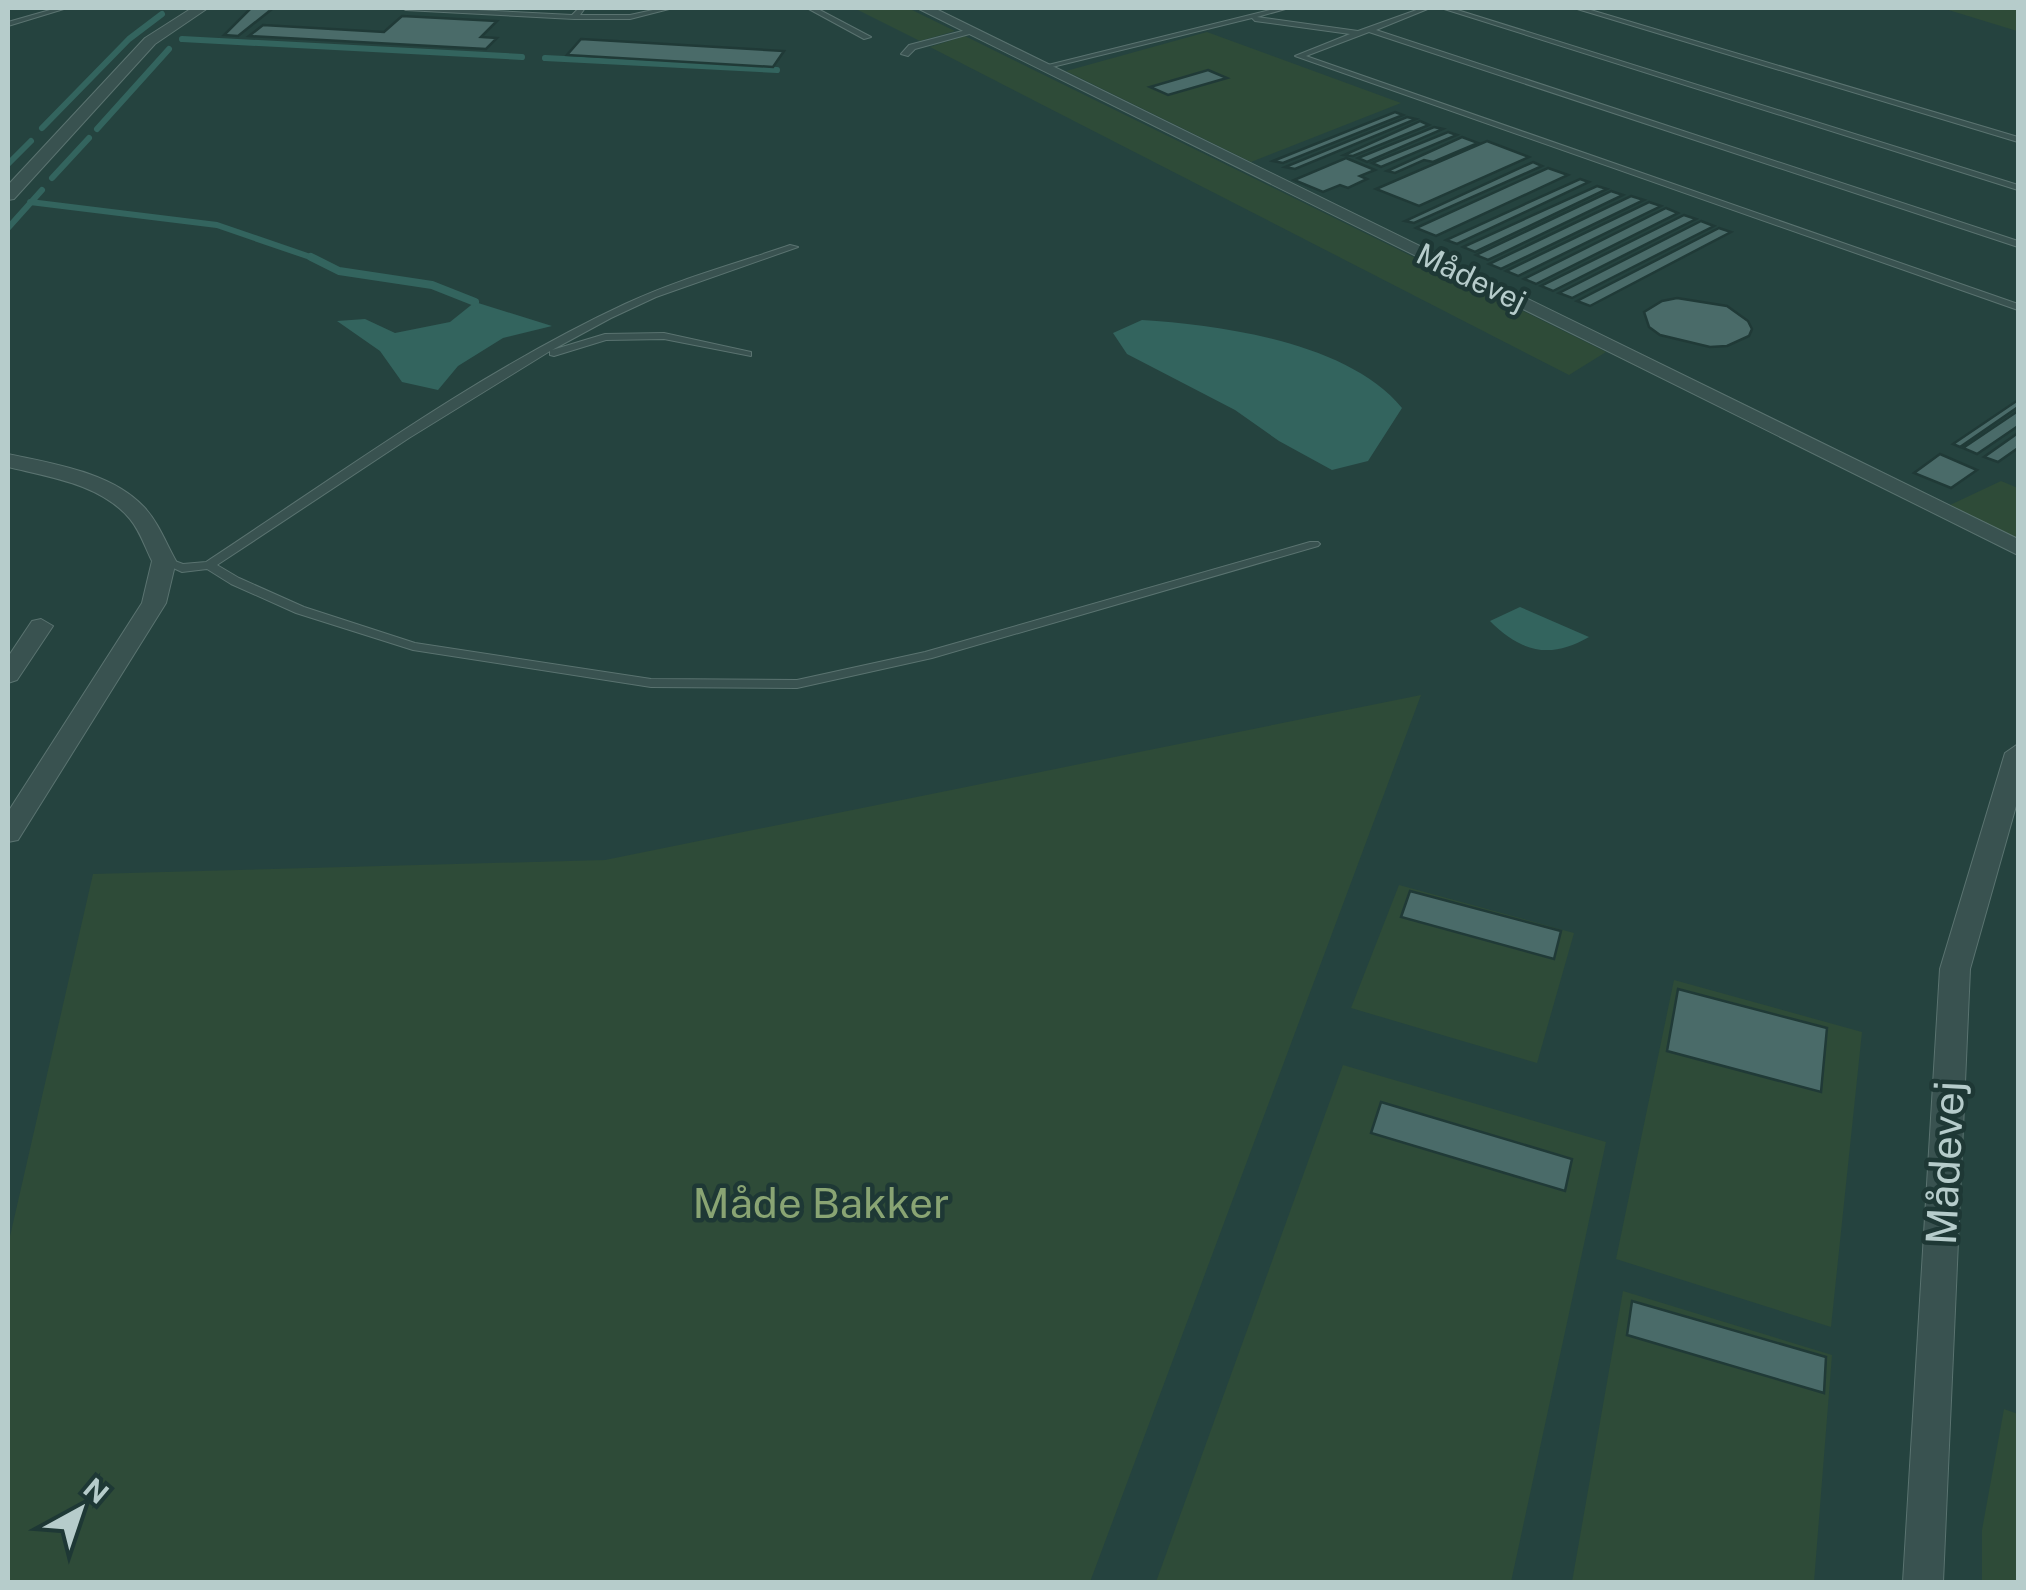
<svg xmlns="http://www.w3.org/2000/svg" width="2026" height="1590" font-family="'Public Sans',sans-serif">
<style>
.green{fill:#2e4b38}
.water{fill:#33645e}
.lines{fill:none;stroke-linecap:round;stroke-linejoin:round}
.stream-far1{stroke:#33645e;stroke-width:6}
.stream{stroke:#33645e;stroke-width:8}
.building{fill:#4a6b69;stroke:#203a37;stroke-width:2.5}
.service-casing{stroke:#5a7370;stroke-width:2}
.minor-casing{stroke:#5a7370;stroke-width:2}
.service{fill:#395250;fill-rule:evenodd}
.minor{fill:#395250;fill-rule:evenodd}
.labels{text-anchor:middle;stroke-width:9;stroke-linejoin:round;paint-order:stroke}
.far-street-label{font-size:30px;fill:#b6cccb;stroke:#1e3835}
.near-street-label{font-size:42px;fill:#b6cccb;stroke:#1e3835}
.near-park-label{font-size:42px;fill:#89a473;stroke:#1e3835}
</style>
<rect width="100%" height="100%" fill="#25433f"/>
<g class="green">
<path d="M854 8H908L955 31 920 41Z"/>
<path d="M1942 8H2018V31H2017Z"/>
<path d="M1207 32 1401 103 1251 162 1066 71Z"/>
<path d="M965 36 1606 352 1569 375 930 47Z"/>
<path d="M2001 481 2018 488V539L1950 505Z"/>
<path d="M1421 695 1090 1582H8V1245L93 874 605 860Z"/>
<path d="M1399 885 1574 933 1537 1063 1351 1008Z"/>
<path d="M1674 980 1862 1032 1831 1327 1616 1259Z"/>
<path d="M1343 1065 1606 1142 1511 1582H1156Z"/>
<path d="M1623 1291 1832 1355 1814 1582H1572Z"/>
<path d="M2004 1409 2018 1414V1582H1982V1530Z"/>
</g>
<g class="water">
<path d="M475 302 552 326 503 338 458 366 438 390 402 382 380 351 337 321 365 319 395 333 450 322Z"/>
<path d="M1142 320C1222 325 1349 343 1402 408L1368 461 1332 470 1279 441 1235 410 1127 354 1113 333Z"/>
<path d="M1520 607 1589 637C1551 659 1522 653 1490 621Z"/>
</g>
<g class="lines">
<g class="stream-far1">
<path d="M182 39 522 57"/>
<path d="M545 58 777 70"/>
<path d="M42 128 129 39 162 14"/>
<path d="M97 129 169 49"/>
<path d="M8 164 31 141"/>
<path d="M52 178 89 138"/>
<path d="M30 202 217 225 316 259"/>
<path d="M8 228 42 190"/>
</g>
<path class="stream" d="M311 257 339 271 432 285 475 302"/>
</g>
<g class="building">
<path d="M251 8 272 9 238 36 224 35Z"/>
<path d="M402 16 497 21 481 37 497 38 486 49 249 36 263 25 384 32Z"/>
<path d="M581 39 784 51 773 67 567 55Z"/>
<path d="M1208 70 1227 78 1168 95 1150 87Z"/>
<path d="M1395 112 1403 115 1283 163 1273 161Z"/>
<path d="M1407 117 1416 119 1295 169 1285 167Z"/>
<path d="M1420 121 1429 125 1353 156 1344 155Z"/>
<path d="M1434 127 1443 129 1367 162 1358 158Z"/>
<path d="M1448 132 1457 135 1381 167 1372 163Z"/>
<path d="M1462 137 1478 143 1433 162 1424 160 1395 173 1387 171Z"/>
<path d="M1487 141 1529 157 1419 206 1376 189Z"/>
<path d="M1346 158 1375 170 1360 176 1367 179 1348 188 1340 185 1323 192 1294 180Z"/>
<path d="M1533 162 1542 166 1414 223 1405 221Z"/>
<path d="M1548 168 1568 175 1436 236 1416 228Z"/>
<path d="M1580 179 1589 182 1457 244 1446 240Z"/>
<path d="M1597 186 1607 189 1475 252 1463 247Z"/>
<path d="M1611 191 1623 195 1488 260 1476 255Z"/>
<path d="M1631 196 1644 200 1501 269 1489 264Z"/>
<path d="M1649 202 1661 206 1518 276 1506 271Z"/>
<path d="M1666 208 1678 213 1536 284 1524 279Z"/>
<path d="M1684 215 1696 219 1553 291 1541 286Z"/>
<path d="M1701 221 1714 226 1572 298 1559 293Z"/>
<path d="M1719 228 1731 232 1590 306 1577 301Z"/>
<path d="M1677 298 1727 306 1748 321 1752 329 1749 336 1727 346 1710 347 1660 335 1649 327 1644 312 1662 301Z"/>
<path d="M2018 400V407L1960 447 1953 444Z"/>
<path d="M2018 411V426L1977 454 1963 448Z"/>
<path d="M2018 433V448L1998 462 1984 457Z"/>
<path d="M1940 454 1977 470 1951 488 1914 473Z"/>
<path d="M1410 891 1561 931 1554 959 1401 917Z"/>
<path d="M1678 989 1827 1028 1821 1092 1667 1051Z"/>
<path d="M1381 1102 1572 1159 1565 1191 1371 1133Z"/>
<path d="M1632 1301 1826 1357 1824 1393 1627 1335Z"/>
</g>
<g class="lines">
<defs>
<g id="service">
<path d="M57 8H67L8 26V22Z"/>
<path d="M402 8H437L572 15 579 8H585L580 15H630L662 8H673L630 19H574L406 10Z"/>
<path d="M807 8H816L871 37 864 39Z"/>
<path d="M1278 8H1289L1257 17 1358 31 1422 8H1430L1376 30 2018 241V247L2015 246 1369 32 1306 56 2018 304V310L1295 56 1350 34 1255 21 1252 18 1044 69 1040 67Z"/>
<path d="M1441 8H1451L2018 185V190Z"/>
<path d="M1574 8H1584L2018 137V142Z"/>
<path d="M970 29H973V33L915 49 908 56 901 54 909 45Z"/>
<path d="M790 245 798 247 656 297 611 318 552 350 605 334 664 333 751 352V356L664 339 606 340 554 356 550 355V351L409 438 217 565 239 578 304 607 415 643 651 679 797 680 925 652 1310 542H1318L1320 544 1318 546 932 658 797 688 651 687 413 650 296 613 231 584 207 569 182 572 158 561 164 557 183 564 206 562C343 472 477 373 625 304 678 279 735 264 790 245Z"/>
</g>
<g id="minor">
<path d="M192 8H208L155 44 14 199 8 200V185L145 38Z"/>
<path d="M917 8H934L2018 539V555Z"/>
<path d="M8 454C54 464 111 472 144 507 158 522 166 543 176 561L166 603 18 840 8 842V812L142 603 152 561C145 547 140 531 130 519 101 484 49 477 8 467Z"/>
<path d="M41 619 53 626 17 680 8 683V657L32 621Z"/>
<path d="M2018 744V799L1970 969 1943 1582H1903L1940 969 2005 753Z"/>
</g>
</defs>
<use href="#service" class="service-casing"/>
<use href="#minor" class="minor-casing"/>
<use href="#service" class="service"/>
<use href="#minor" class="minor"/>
</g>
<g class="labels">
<g class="far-street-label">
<text transform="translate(1471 278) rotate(26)" y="10">Mådevej</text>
</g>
<g class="near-street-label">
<text transform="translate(1945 1163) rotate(-87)" y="15">Mådevej</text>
</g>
<g class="near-park-label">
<text x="821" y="1218">Måde Bakker</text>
</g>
</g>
<rect width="2026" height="1590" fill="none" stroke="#b6cccb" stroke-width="20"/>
<g transform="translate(80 1510) rotate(40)" stroke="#1e3835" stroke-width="8" paint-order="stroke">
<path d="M0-8L18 38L0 25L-18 38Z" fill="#b6cccb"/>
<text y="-15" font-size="28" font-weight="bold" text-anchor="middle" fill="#b6cccb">N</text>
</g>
</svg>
